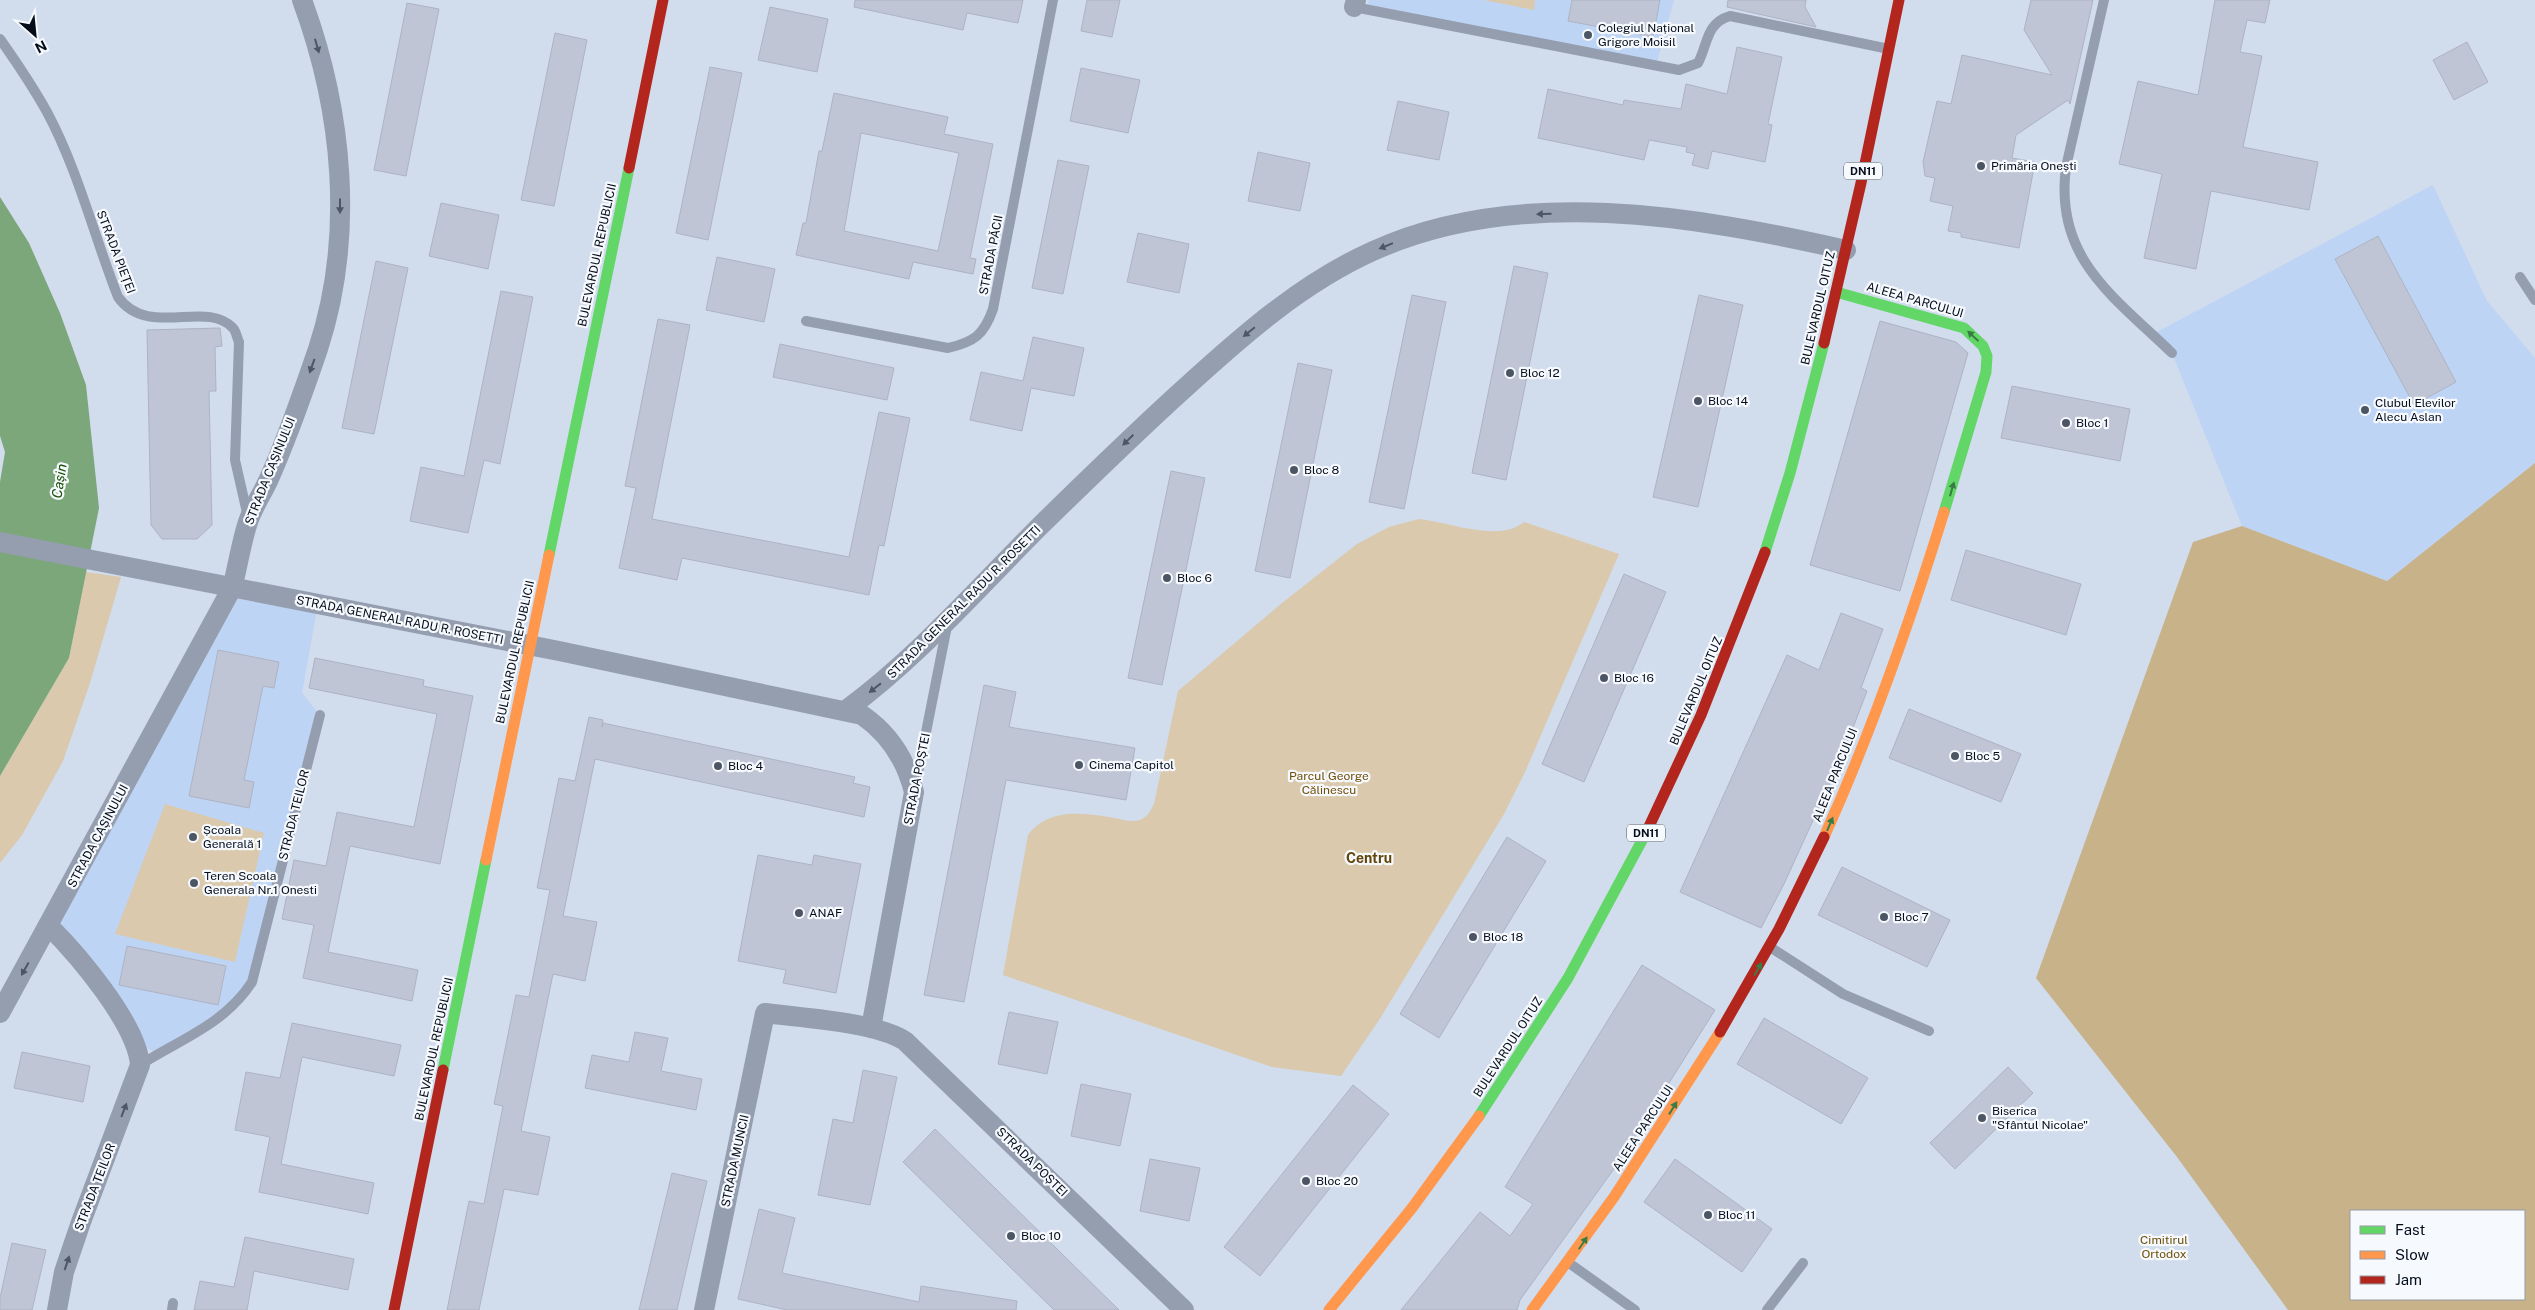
<svg xmlns="http://www.w3.org/2000/svg" width="2535" height="1310" font-family="'Public Sans',sans-serif">
<style>
.built{fill:#bed4f5}
.green{fill:#dac9ac}
.forest{fill:#c8b289;fill-rule:evenodd}
.water{fill:#7ca77a}
.building{fill:#bfc5d5;stroke:#adb3c3;fill-rule:evenodd}
.lines{fill:none;stroke-linecap:round;stroke-linejoin:round}
.lane{stroke:#949eaf;stroke-width:10}
.street{stroke:#949eaf;stroke-width:20}
.fast{stroke:#63d668;stroke-width:11}
.slow{stroke:#ff974d;stroke-width:11}
.jam{stroke:#b3261e;stroke-width:11}
.oneway{fill:#4c5665}
.oneway2{fill:#397c45}
.poi-dot{fill:#4c5564;stroke:#f6f9fd;stroke-width:2}
.labels{text-anchor:middle;stroke-width:4.5;stroke-linejoin:round;paint-order:stroke}
.shield{fill:#f6f9fd;stroke:#4d545f;stroke-width:1}
.shield-label{font-size:11px;font-weight:bold;fill:#050d1b}
.poi-label{font-size:12px;fill:#050d1b;stroke:#f6f9fd;text-anchor:start}
.street-label{font-size:12px;fill:#050d1b;stroke:#f6f9fd}
.park-label{font-size:12px;fill:#704f09;stroke:#f6f9fd}
.water-label{font-size:14px;font-style:italic;fill:#164f00;stroke:#f6f9fd}
.neighbourhood-label{font-size:14px;font-weight:bold;fill:#62450a;stroke:#f6f9fd}
</style>
<rect width="100%" height="100%" fill="#d1dced"/>
<g class="built">
<path d="M1369 0H1674L1656 66 1368 5Z"/>
<path d="M2433 185 2487 301 2535 358V463L2387 581 2242 526 2174 358 2153 334Z"/>
<path d="M232 588 318 604 302 693 320 715 252 982 240 1000 158 1054 134 1041 49 926Z"/>
</g>
<g class="green">
<path d="M1484 0H1535L1534 10Z"/>
<path d="M1419 519C1449 522 1500 543 1524 522L1619 554 1525 772 1504 814 1381 1017 1341 1076 1272 1067 1003 975 1028 835C1049 807 1085 813 1115 818 1123 820 1134 823 1142 819 1148 816 1151 810 1154 804L1178 691 1282 603 1357 544 1389 527Z"/>
<path d="M86 572 121 577 90 683 63 761 22 835 0 863V776L69 658Z"/>
<path d="M165 804 264 833 235 962 115 934Z"/>
</g>
<path class="forest" d="M2535 463V1310H2288L2177 1157 2036 978 2193 542 2242 526 2387 581ZM2351 1211H2524V1299H2351Z"/>
<path class="water" d="M0 197 29 243 60 313 86 385 99 508 69 658 0 776V482L5 452 0 436Z"/>
<g class="building">
<path d="M855 0H1023L1018 23 967 13 963 30 854 7Z"/>
<path d="M1087 0H1120L1112 37 1081 31Z"/>
<path d="M1572 0H1660L1653 37 1568 21Z"/>
<path d="M1728 0H1806L1805 7 1816 27 1727 7Z"/>
<path d="M2031 0H2093L2070 104 2068 100 2016 135 2012 158 2035 162 2019 248 1961 237V233L1948 231 1953 206 1930 201 1935 178 1925 176 1923 162 1937 101 1951 104 1962 55 2052 75 2024 30Z"/>
<path d="M2215 0H2270L2265 23 2247 20 2240 52 2262 56 2243 147 2318 162 2309 210 2211 191 2196 269 2144 258 2162 174 2119 164 2138 81 2198 95Z"/>
<path d="M407 3 439 9 406 176 374 170Z"/>
<path d="M770 7 828 19 817 72 758 60Z"/>
<path d="M555 33 587 40 554 206 521 200Z"/>
<path d="M2467 42 2488 82 2454 100 2433 60Z"/>
<path d="M1737 47 1782 57 1768 124 1772 125 1765 162 1712 151 1708 169 1692 165 1695 154 1686 152 1687 147 1649 140 1644 160 1538 138 1548 89 1623 105 1624 100 1681 109 1686 84 1727 94Z"/>
<path d="M710 67 742 73 708 240 676 233Z"/>
<path d="M1081 68 1140 80 1128 133 1070 121Z"/>
<path d="M834 93 948 117 944 134 993 144 970 258 976 259 973 274 913 262 909 279 796 255 803 223H806L819 151H822ZM861 133 959 153 938 251 844 231Z"/>
<path d="M1398 101 1449 112 1439 160 1387 150Z"/>
<path d="M1258 152 1310 163 1300 211 1248 201Z"/>
<path d="M1058 160 1089 166 1063 294 1032 288Z"/>
<path d="M441 203 499 215 488 269 429 256Z"/>
<path d="M1138 233 1189 244 1179 293 1127 282Z"/>
<path d="M2378 236 2456 382 2414 405 2335 259Z"/>
<path d="M717 257 775 269 764 322 706 310Z"/>
<path d="M376 261 408 268 374 434 342 428Z"/>
<path d="M1514 266 1548 273 1506 480 1472 473Z"/>
<path d="M501 291 533 297 500 464 484 460 468 533 410 521 421 467 464 476Z"/>
<path d="M1412 295 1446 302 1404 509 1369 502Z"/>
<path d="M1699 295 1743 305 1698 507 1653 497Z"/>
<path d="M658 319 690 325 652 519 849 557 879 412 910 418 884 546 879 545 869 595 682 558 677 580 619 568 636 488 625 486Z"/>
<path d="M1880 321 1956 342 1968 353 1900 591 1810 565Z"/>
<path d="M220 328 222 346 215 347 216 391H209L212 525 197 539H162L151 525 147 330Z"/>
<path d="M1033 337 1084 348 1074 396 1031 388 1022 431 970 420 981 372 1023 381Z"/>
<path d="M780 344 894 368 887 400 773 377Z"/>
<path d="M1298 363 1332 370 1290 578 1255 571Z"/>
<path d="M2012 386 2130 409 2120 461 2001 438Z"/>
<path d="M1171 471 1205 478 1162 685 1128 678Z"/>
<path d="M1966 550 2081 584 2066 635 1951 600Z"/>
<path d="M1624 574 1666 592 1584 782 1542 764Z"/>
<path d="M1841 613 1883 629 1861 688 1867 691 1841 759 1784 884 1761 928 1680 892 1787 655 1819 670Z"/>
<path d="M218 650 279 662 274 688 263 686 244 780 254 782 249 808 189 796Z"/>
<path d="M315 658 424 680 423 686 473 696 440 864 350 846 328 952 418 970 412 1001 303 978 314 925 282 919 294 860 326 866 337 812 414 827 437 714 309 688Z"/>
<path d="M984 685 1016 692 1009 727 1135 748 1126 800 1006 780 964 1002 924 995Z"/>
<path d="M1909 709 2021 754 2001 802 1889 758Z"/>
<path d="M589 717 603 720 602 727 603 723 855 777 853 783 870 787 864 817 595 759 563 916 597 922 585 981 553 974 521 1131 550 1137 538 1195 504 1189 479 1310H447L469 1201 484 1204 503 1106 494 1104 516 995 529 997 550 890 537 888 559 778 575 781Z"/>
<path d="M1507 837 1546 861 1439 1038 1400 1014Z"/>
<path d="M758 855 812 865 814 855 861 864 836 993 783 983 786 970 738 961Z"/>
<path d="M1842 867 1950 920 1927 967 1818 915Z"/>
<path d="M127 946 226 966 218 1005 119 985Z"/>
<path d="M1642 965 1715 1010 1621 1159 1520 1300 1517 1310H1401L1480 1212 1510 1236 1533 1204 1505 1187Z"/>
<path d="M1009 1012 1058 1022 1047 1074 998 1064Z"/>
<path d="M1764 1018 1868 1078 1841 1124 1737 1064Z"/>
<path d="M292 1023 401 1045 394 1076 302 1057 281 1164 374 1183 368 1214 259 1192 270 1137 235 1130 246 1072 280 1078Z"/>
<path d="M635 1032 668 1038 661 1071 702 1079 696 1110 585 1088 592 1055 629 1062Z"/>
<path d="M22 1052 90 1066 83 1102 14 1088Z"/>
<path d="M2008 1067 2033 1093 1955 1169 1930 1143Z"/>
<path d="M863 1070 897 1077 870 1205 818 1195 833 1119 853 1123Z"/>
<path d="M1081 1084 1131 1094 1120 1146 1071 1136Z"/>
<path d="M1353 1085 1389 1114 1260 1276 1224 1247Z"/>
<path d="M935 1129 1119 1310H1054L903 1162Z"/>
<path d="M1150 1159 1200 1168 1189 1221 1140 1211Z"/>
<path d="M1675 1159 1772 1229 1742 1272 1644 1202Z"/>
<path d="M672 1173 707 1181 686 1271 677 1310H639Z"/>
<path d="M759 1209 795 1218 782 1273 919 1302 921 1286 1017 1301 1016 1310H787L738 1299Z"/>
<path d="M245 1237 354 1259 348 1290 254 1271 247 1310H194L200 1281 234 1287Z"/>
<path d="M12 1243 46 1250 32 1310H0V1298Z"/>
</g>
<g class="lines">
<g class="lane">
<path d="M2104 0 2066 167C2054 258 2113 296 2172 353"/>
<path d="M1354 7 1679 70 1698 63C1708 44 1706 23 1730 16L1889 49"/>
<path d="M0 39C17 63 33 87 47 112 78 170 94 236 118 297 148 339 206 299 233 328 236 331 237 338 239 342L235 460 248 517"/>
<path d="M2520 277 2535 300"/>
<path d="M806 321 948 348C974 342 984 335 993 309L1053 0"/>
<path d="M916 783 947 626"/>
<path d="M1770 947 1843 994 1929 1031"/>
<path d="M140 1065C181 1039 225 1024 252 982L320 715"/>
<path d="M1569 1263 1635 1310"/>
<path d="M172 1310 173 1303"/>
<path d="M1767 1310 1803 1263"/>
</g>
<g class="street">
<path d="M1354 7 1356 0"/>
<path d="M0 542 559 651 862 715C888 733 906 760 914 792L871 1028"/>
<path d="M846 710C918 657 977 589 1040 526 1088 479 1136 432 1186 387 1243 335 1302 283 1373 251 1518 185 1696 216 1846 250"/>
<path d="M49 926C78 955 137 1024 140 1065L81 1222 64 1272 57 1310"/>
<path d="M0 1013 232 588C238 566 241 543 248 522 253 507 262 494 268 481 287 439 303 393 318 349 355 236 343 111 302 0"/>
<path d="M704 1310 765 1013C802 1018 876 1022 905 1041L1184 1310"/>
</g>
<g class="fast">
<path d="M1836 292 1964 328 1983 346 1987 356 1986 372 1944 512"/>
<path d="M1765 552 1790 473 1824 343"/>
<path d="M549 555 629 168"/>
<path d="M443 1070 486 860"/>
<path d="M1479 1116 1568 978 1646 833"/>
</g>
<g class="slow">
<path d="M1824 837C1872 731 1910 622 1944 512"/>
<path d="M486 860 549 555"/>
<path d="M1329 1310 1412 1208 1479 1116"/>
<path d="M1532 1310 1614 1197 1720 1032"/>
</g>
<g class="jam">
<path d="M629 168 663 0"/>
<path d="M1824 343 1861 183 1899 0"/>
<path d="M1646 833 1701 715 1765 552"/>
<path d="M1720 1032 1779 929 1824 837"/>
<path d="M394 1310 443 1070"/>
</g>
</g>
<defs><path id="oneway-solid" d="M-6-.8H1V-3.2L6.5 0L1 3.2V.8H-6Z" transform="scale(1.25)"/></defs>
<g class="oneway">
<use href="#oneway-solid" transform="translate(317 46) rotate(74)"/>
<use href="#oneway-solid" transform="translate(340 206) rotate(90)"/>
<use href="#oneway-solid" transform="translate(1544 214) rotate(178)"/>
<use href="#oneway-solid" transform="translate(1386 246) rotate(158)"/>
<use href="#oneway-solid" transform="translate(1249 332) rotate(141)"/>
<use href="#oneway-solid" transform="translate(312 366) rotate(110)"/>
<use href="#oneway-solid" transform="translate(1128 440) rotate(136)"/>
<use href="#oneway-solid" transform="translate(875 688) rotate(142)"/>
<use href="#oneway-solid" transform="translate(25 969) rotate(119)"/>
<use href="#oneway-solid" transform="translate(124 1110) rotate(-69)"/>
<use href="#oneway-solid" transform="translate(67 1263) rotate(-71)"/>
</g>
<g class="oneway2">
<use href="#oneway-solid" transform="translate(1973 336) rotate(-137)"/>
<use href="#oneway-solid" transform="translate(1952 489) rotate(-74)"/>
<use href="#oneway-solid" transform="translate(1830 824) rotate(-67)"/>
<use href="#oneway-solid" transform="translate(1758 969) rotate(-60)"/>
<use href="#oneway-solid" transform="translate(1673 1108) rotate(-58)"/>
<use href="#oneway-solid" transform="translate(1583 1243) rotate(-56)"/>
</g>
<g class="poi-dot">
<circle cx="1588" cy="35" r="5"/>
<circle cx="1981" cy="166" r="5"/>
<circle cx="1510" cy="373" r="5"/>
<circle cx="1698" cy="401" r="5"/>
<circle cx="2365" cy="410" r="5"/>
<circle cx="2066" cy="423" r="5"/>
<circle cx="1294" cy="470" r="5"/>
<circle cx="1167" cy="578" r="5"/>
<circle cx="1604" cy="678" r="5"/>
<circle cx="1955" cy="756" r="5"/>
<circle cx="1079" cy="765" r="5"/>
<circle cx="718" cy="766" r="5"/>
<circle cx="193" cy="837" r="5"/>
<circle cx="194" cy="883" r="5"/>
<circle cx="799" cy="913" r="5"/>
<circle cx="1884" cy="917" r="5"/>
<circle cx="1473" cy="937" r="5"/>
<circle cx="1982" cy="1118" r="5"/>
<circle cx="1306" cy="1181" r="5"/>
<circle cx="1708" cy="1215" r="5"/>
<circle cx="1011" cy="1236" r="5"/>
</g>
<g class="labels">
<g class="shield">
<rect x="1844" y="162.5" width="38" height="17" rx="4"/>
<rect x="1627" y="824.5" width="38" height="17" rx="4"/>
</g>
<g class="shield-label">
<text x="1863" y="175">DN11</text>
<text x="1646" y="837">DN11</text>
</g>
<g class="poi-label">
<text x="1598" y="32">Colegiul Național<tspan x="1598" dy="14">Grigore Moisil</tspan></text>
<text x="1991" y="170">Primăria Onești</text>
<text x="1520" y="377">Bloc 12</text>
<text x="1708" y="405">Bloc 14</text>
<text x="2375" y="407">Clubul Elevilor<tspan x="2375" dy="14">Alecu Aslan</tspan></text>
<text x="2076" y="427">Bloc 1</text>
<text x="1304" y="474">Bloc 8</text>
<text x="1177" y="582">Bloc 6</text>
<text x="1614" y="682">Bloc 16</text>
<text x="1965" y="760">Bloc 5</text>
<text x="1089" y="769">Cinema Capitol</text>
<text x="728" y="770">Bloc 4</text>
<text x="203" y="834">Școala<tspan x="203" dy="14">Generală 1</tspan></text>
<text x="204" y="880">Teren Scoala<tspan x="204" dy="14">Generala Nr.1 Onesti</tspan></text>
<text x="809" y="917">ANAF</text>
<text x="1894" y="921">Bloc 7</text>
<text x="1483" y="941">Bloc 18</text>
<text x="1992" y="1115">Biserica<tspan x="1992" dy="14">"Sfântul Nicolae"</tspan></text>
<text x="1316" y="1185">Bloc 20</text>
<text x="1718" y="1219">Bloc 11</text>
<text x="1021" y="1240">Bloc 10</text>
</g>
<g class="street-label">
<text transform="translate(116 252) rotate(69)" y="4">STRADA PIEȚEI</text>
<text transform="translate(597 255) rotate(-78)" y="4">BULEVARDUL REPUBLICII</text>
<text transform="translate(991 255) rotate(-79)" y="4">STRADA PĂCII</text>
<text transform="translate(1915 300) rotate(16)" y="4">ALEEA PARCULUI</text>
<text transform="translate(1818 308) rotate(-77)" y="4">BULEVARDUL OITUZ</text>
<text transform="translate(270 471) rotate(-68)" y="4">STRADA CAȘINULUI</text>
<text transform="translate(964 602) rotate(-45)" y="4">STRADA GENERAL RADU R. ROSETTI</text>
<text transform="translate(400 620) rotate(11)" y="4">STRADA GENERAL RADU R. ROSETTI</text>
<text transform="translate(515 652) rotate(-78)" y="4">BULEVARDUL REPUBLICII</text>
<text transform="translate(1696 691) rotate(-67)" y="4">BULEVARDUL OITUZ</text>
<text transform="translate(1835 775) rotate(-68)" y="4">ALEEA PARCULUI</text>
<text transform="translate(917 779) rotate(-79)" y="4">STRADA POȘTEI</text>
<text transform="translate(294 815) rotate(-76)" y="4">STRADA TEILOR</text>
<text transform="translate(98 836) rotate(-62)" y="4">STRADA CAȘINULUI</text>
<text transform="translate(1508 1047) rotate(-57)" y="4">BULEVARDUL OITUZ</text>
<text transform="translate(434 1049) rotate(-78)" y="4">BULEVARDUL REPUBLICII</text>
<text transform="translate(1643 1128) rotate(-57)" y="4">ALEEA PARCULUI</text>
<text transform="translate(735 1161) rotate(-78)" y="4">STRADA MUNCII</text>
<text transform="translate(1032 1162) rotate(44)" y="4">STRADA POȘTEI</text>
<text transform="translate(95 1187) rotate(-69)" y="4">STRADA TEILOR</text>
</g>
<g class="park-label">
<text x="1329" y="780">Parcul George<tspan x="1329" dy="14">Călinescu</tspan></text>
<text x="2164" y="1244">Cimitirul<tspan x="2164" dy="14">Ortodox</tspan></text>
</g>
<g class="water-label">
<text transform="translate(59 481) rotate(-81)" y="5">Cașin</text>
</g>
<g class="neighbourhood-label">
<text x="1369" y="863">Centru</text>
</g>
</g>
<rect x="2350" y="1210" width="175" height="90" fill="#f6f9fd" stroke="#969ba3"/>
<rect x="2360" y="1226" width="25" height="8" fill="#63d668" stroke="#969ba3"/>
<text x="2395" y="1235" font-size="15" fill="#050d1b">Fast</text>
<rect x="2360" y="1251" width="25" height="8" fill="#ff974d" stroke="#969ba3"/>
<text x="2395" y="1260" font-size="15" fill="#050d1b">Slow</text>
<rect x="2360" y="1276" width="25" height="8" fill="#b3261e" stroke="#969ba3"/>
<text x="2395" y="1285" font-size="15" fill="#050d1b">Jam</text>
<g transform="translate(35 35) rotate(153)" stroke="#f6f9fd" stroke-width="4" paint-order="stroke">
<path d="M0-4L9 19L0 12L-9 19Z" fill="#050d1b"/>
<text y="-8" font-size="14" font-weight="bold" text-anchor="middle" fill="#050d1b">N</text>
</g>
</svg>
